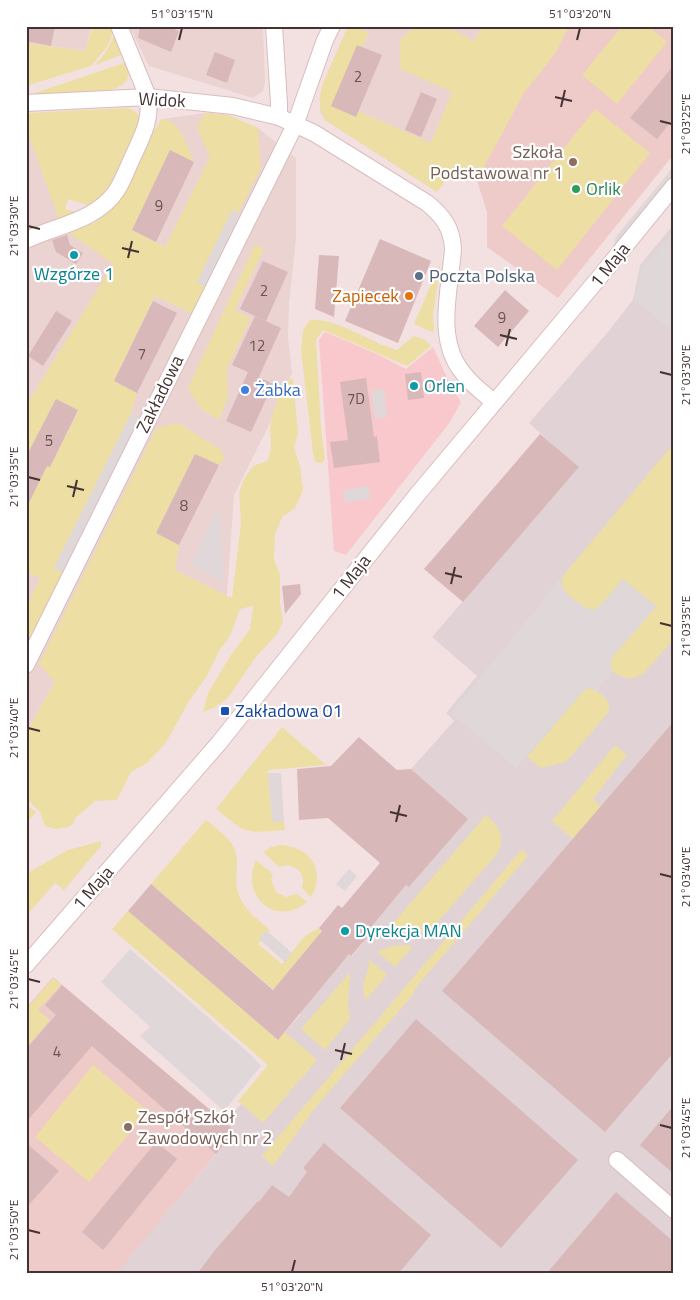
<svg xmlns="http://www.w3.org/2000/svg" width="700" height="1300" font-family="'Titillium Web',sans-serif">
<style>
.residential{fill:#ebd3d2}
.commercial{fill:#f9c8cc}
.industrial{fill:#e1d3d5}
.education{fill:#eecbc8}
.green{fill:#eddea4}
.parking{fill:#dfd7d8}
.building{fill:#d9b8b9}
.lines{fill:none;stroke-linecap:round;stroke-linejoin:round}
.minor-casing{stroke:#dabdbc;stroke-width:18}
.minor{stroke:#fff;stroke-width:16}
.ticks{fill:none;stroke:#443132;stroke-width:2}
.education-dot{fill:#8d6e63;stroke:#fff;stroke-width:2}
.leisure-dot{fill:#2e9e5b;stroke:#fff;stroke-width:2}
.culture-dot{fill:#0f9aa8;stroke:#fff;stroke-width:2}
.service-dot{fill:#5c6f8a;stroke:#fff;stroke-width:2}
.food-dot{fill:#e8710a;stroke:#fff;stroke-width:2}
.shop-dot{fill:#3f7fe0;stroke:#fff;stroke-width:2}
.transit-dot{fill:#1a4fb4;stroke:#fff;stroke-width:2}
.labels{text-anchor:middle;stroke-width:4.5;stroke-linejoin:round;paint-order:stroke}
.number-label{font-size:15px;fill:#695354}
.street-label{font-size:18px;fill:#443132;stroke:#fff}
.education-label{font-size:18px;fill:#785e54;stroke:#fff;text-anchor:end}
.leisure-label{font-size:18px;fill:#27864d;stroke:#fff;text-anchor:start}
.culture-label{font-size:18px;fill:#0d838f;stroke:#fff;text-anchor:start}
.service-label{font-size:18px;fill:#4e5e75;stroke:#fff;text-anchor:start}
.food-label{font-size:18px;fill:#c56008;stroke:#fff;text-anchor:end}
.shop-label{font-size:18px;fill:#366cbe;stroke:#fff;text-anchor:start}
.transit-label{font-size:18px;fill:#164399;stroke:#fff;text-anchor:start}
.neatline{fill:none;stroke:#443132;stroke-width:2}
.ticks-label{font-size:12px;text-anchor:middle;fill:#443132}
</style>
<rect width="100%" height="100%" fill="#f3e1e1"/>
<g class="residential">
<path d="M26 26H92L85 51 26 43Z"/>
<path d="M129 26H263L265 81 263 91 253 98 149 66Z"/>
<path d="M348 26H533L437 192 325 120 320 112V97L322 86Z"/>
<path d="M205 113 228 115 258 128 296 158V239L289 304 288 337 292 373 270 423 234 495 226 609 55 682 26 733V128L69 233 94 223 106 214 118 202 152 134 162 119Z"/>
</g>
<path class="commercial" d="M325 332 377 354 406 369 433 347 449 382 461 402 450 422 346 555 334 551 319 340Z"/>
<path class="industrial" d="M674 224V1274H115L235 1132 225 1123 284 1053 278 1040 301 1014 297 1010 349 954 352 956 371 933 368 931 406 885 409 887 467 819 411 769 454 721 446 713 477 676 432 637 578 468 529 423 607 333 633 300 640 265Z"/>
<g class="education">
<path d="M559 26H674V154L558 298 487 247V212L474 171Z"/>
<path d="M53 977 235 1131 116 1274H26V1008Z"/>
</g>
<g class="green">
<path d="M93 26H113L111 38 107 47 91 66 26 86V43L85 51Z"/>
<path d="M348 26H354L369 33 362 48 357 45 332 106 356 117 358 111 431 143 452 92 400 69V40L416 26H446L474 41 483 26H569L556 52 524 93 485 165 479 174H461L460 179 454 180 453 171 437 192 325 120C318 109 319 99 322 86Z"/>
<path d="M622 26H648L667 42 617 104 582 75Z"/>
<path d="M115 30 124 54 95 65C105 54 112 45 115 30Z"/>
<path d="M127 62C133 81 123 88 105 91L26 96Z"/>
<path d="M128 108 136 112 142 123 110 191 93 207 68 199 65 209 80 213 60 222 26 128V113Z"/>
<path d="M595 109 650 153 557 270 502 226Z"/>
<path d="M205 113 228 115 258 128 261 168 238 213 232 211 197 282 206 287 193 314 155 296 114 381 137 393 131 414 54 568 64 573 26 651V608L40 578 26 572V509L47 466 50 467 78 411 56 399 27 456 26 406 113 264 69 233 94 223 106 214 118 202 152 134 162 119C180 119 188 148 194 162L171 151 132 230 165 247 210 157 197 128Z"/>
<path d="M255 244 264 249 235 310 251 318 227 368 228 398 219 420 201 409 188 388Z"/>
<path d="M439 266 440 268 433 314 434 333 414 324Z"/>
<path d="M310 320C339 318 369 342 397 350L414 336 425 340 431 346 407 366 323 330 316 340 321 427 325 459 322 463 315 462 313 453 301 350 303 330Z"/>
<path d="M291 378 293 380 298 433 294 448 300 466 303 490 295 508 282 517 275 535 274 560 280 574V603L283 622 277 634 256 657 227 699 213 708 203 712 208 693 229 658 250 629 253 606 240 609 230 636 219 651 207 676 189 701 165 744 147 763 131 772 117 800 95 801 75 818 74 823 69 827 56 829 45 826 40 812 26 798V733L55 682 39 664 156 429 170 424H180L220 449 225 457 219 465 195 454 156 533 179 545 175 570 232 598 241 523 239 493 244 479 253 466 267 461C275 447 268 435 271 422 273 409 283 388 291 378Z"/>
<path d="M674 443V639L644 673C632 682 624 678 613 672L610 662 613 656 656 606 623 579 603 603 594 610C585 609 564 595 562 586 561 583 562 580 562 577Z"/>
<path d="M590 688C601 693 612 700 608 713L566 762 541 768 527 757 584 690Z"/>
<path d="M282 727 326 765 268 770 272 822H284L285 830C244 833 248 835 216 809Z"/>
<path d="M615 745 627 755 593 799 601 807 573 839 552 821Z"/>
<path d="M26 804 36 812 26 824Z"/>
<path d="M486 815C500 828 505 834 498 853L428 933 412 931 383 935Z"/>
<path d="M206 820C222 833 239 843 237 865 237 874 235 883 238 892 243 909 257 919 270 930L258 944 282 964 305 936 319 928 322 931 282 997 151 884Z"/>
<path d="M101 841V846L64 890 55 883 26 916V874L68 850Z"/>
<path d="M280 845C310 846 327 871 311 897L302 888C307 873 294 861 279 867L263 852 271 847Z"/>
<path d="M522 849 528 856 418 985 411 997 315 1108 273 1166 262 1156Z"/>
<path d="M256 860 273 874 271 880 276 892 285 897 297 894 307 902C277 928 239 897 256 860Z"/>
<path d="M128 911 278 1040 285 1032 317 1060 263 1123 238 1101 268 1065 112 929Z"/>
<path d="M404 945 413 947 395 967 377 952 392 946Z"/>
<path d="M370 960 387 975 365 1001 363 987Z"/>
<path d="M350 972 348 1005 350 1019 325 1050 301 1029Z"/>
<path d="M53 978 61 985 38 1010 50 1020 26 1048V1010Z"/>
<path d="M93 1065 148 1111 89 1182 35 1137Z"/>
</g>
<g class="parking">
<path d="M674 166V176L614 249 615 238Z"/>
<path d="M232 210 247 218 212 290 197 283Z"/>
<path d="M674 230V333L634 300 642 268Z"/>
<path d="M384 389 387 417 375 419 371 391Z"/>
<path d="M131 414 147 421 70 576 54 568Z"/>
<path d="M368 486 370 499 345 502 343 490Z"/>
<path d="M219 505 224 581 191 565Z"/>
<path d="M562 577V587L568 595 587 609 594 610 603 603 623 579 656 607 613 656 610 662 613 672 597 691 590 688 584 690 516 768 451 713Z"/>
<path d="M268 773H281L284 822H272Z"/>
<path d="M349 869 357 876 345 891 336 884Z"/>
<path d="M266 930 292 953 285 962 259 939Z"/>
<path d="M130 949 251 1055 261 1066 224 1111 140 1036 150 1027 101 982Z"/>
</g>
<g class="building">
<path d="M26 26H55L51 46 26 41Z"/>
<path d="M140 26H166L179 31 171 52 138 38Z"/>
<path d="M357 45 382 55 356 117 331 106Z"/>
<path d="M215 52 235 60 227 83 206 75Z"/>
<path d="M674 65V118L657 139 630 118Z"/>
<path d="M421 92 437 99 421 137 405 130Z"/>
<path d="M170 150 194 162 156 242 132 230Z"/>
<path d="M67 235 70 245 83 253 76 264 56 252 52 240Z"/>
<path d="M380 239 431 261 398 343 345 321Z"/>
<path d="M319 255 339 256 334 317 315 309Z"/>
<path d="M263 261 288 272 266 321 240 309Z"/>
<path d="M505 290 529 311 498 347 474 326Z"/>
<path d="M153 301 177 313 137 393 114 381Z"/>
<path d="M56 311 72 321 43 366 28 356Z"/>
<path d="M255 316 281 328 259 377 273 384 251 432 226 421 248 372 232 365Z"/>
<path d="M421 372 424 398 408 400 405 374Z"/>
<path d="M366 378 374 437 377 436 380 462 334 468 330 442 348 440 340 382Z"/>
<path d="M56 399 78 410 50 467 47 466 26 509V457Z"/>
<path d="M540 434 579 467 463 602 424 569Z"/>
<path d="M195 454 219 465 179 545 156 533Z"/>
<path d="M300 584 301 594 285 614 282 586Z"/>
<path d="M674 721V1052L605 1132 442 991Z"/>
<path d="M359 737 397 770 411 769 468 819 409 887 406 885 368 931 371 933 351 956 349 954 278 1040 128 911 151 884 273 990 322 931 319 928 329 916 338 905 342 908 380 863 328 818 299 820 297 769 331 766Z"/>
<path d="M62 985 235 1131 216 1154 92 1046 26 1122V1049L56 1015 45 1005Z"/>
<path d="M416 1019 578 1160 501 1248 340 1108Z"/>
<path d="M674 1105V1174L640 1145Z"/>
<path d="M156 1142 177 1159 103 1250 82 1232Z"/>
<path d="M26 1143 59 1171 26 1208Z"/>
<path d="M324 1143 431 1235 398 1274H197L215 1250 258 1201 259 1202 272 1185 289 1197 307 1172 303 1168Z"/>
<path d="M616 1192 674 1242V1274H546Z"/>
</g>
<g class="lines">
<defs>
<g id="minor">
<path d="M274 26 279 103V117"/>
<path d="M26 103 148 97 233 106 279 117 314 133 427 203C443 216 452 228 453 249 450 290 435 339 463 373 472 385 483 393 494 402"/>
<path d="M26 240C56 226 98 220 117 190 124 179 129 164 135 152 144 133 151 118 148 97L119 26"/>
<path d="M26 665 295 125 325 40 332 26"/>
<path d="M26 965 219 743 416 496 598 279 674 186"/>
<path d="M617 1160 674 1210"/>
</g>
</defs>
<use href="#minor" class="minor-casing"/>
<use href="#minor" class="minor"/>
</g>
<path class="ticks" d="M179 40 182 28M577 40 580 28M555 97 572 101M561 107 565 90M660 121 672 124M28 226 40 229M122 248 139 252M128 258 132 241M500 335 517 339M506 346 510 329M660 372 672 375M28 477 40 480M67 486 84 490M73 497 77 480M445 573 462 577M451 584 455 567M660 623 672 626M28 728 40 731M390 812 407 816M396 822 400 805M660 874 672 877M28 979 40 982M335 1050 352 1054M341 1060 345 1043M660 1125 672 1128M28 1230 40 1233M292 1272 295 1260"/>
<g class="education-dot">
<circle cx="573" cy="162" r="5"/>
<circle cx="128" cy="1127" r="5"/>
</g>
<circle class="leisure-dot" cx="576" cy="189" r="5"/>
<g class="culture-dot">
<circle cx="74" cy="255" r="5"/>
<circle cx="414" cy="386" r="5"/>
<circle cx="345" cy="931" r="5"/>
</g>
<circle class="service-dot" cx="419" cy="276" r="5"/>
<circle class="food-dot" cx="409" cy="296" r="5"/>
<circle class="shop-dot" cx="245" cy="390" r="5"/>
<rect class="transit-dot" x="220" y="706" width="10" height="10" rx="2.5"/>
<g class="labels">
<g class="number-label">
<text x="358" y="82">2</text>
<text x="159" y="211">9</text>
<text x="264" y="296">2</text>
<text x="502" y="323">9</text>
<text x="257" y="351">12</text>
<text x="142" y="359">7</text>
<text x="356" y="404">7D</text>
<text x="49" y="446">5</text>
<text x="184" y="511">8</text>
<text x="57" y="1057">4</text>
</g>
<g class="street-label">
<text transform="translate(162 100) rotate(3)" y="6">Widok</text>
<text transform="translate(610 265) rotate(-51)" y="6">1 Maja</text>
<text transform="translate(160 394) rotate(-64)" y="6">Zakładowa</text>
<text transform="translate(351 577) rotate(-52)" y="6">1 Maja</text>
<text transform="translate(93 888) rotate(-49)" y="6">1 Maja</text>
</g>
<g class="education-label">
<text x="563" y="158">Szkoła<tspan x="563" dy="21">Podstawowa nr 1</tspan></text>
<text x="138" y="1123" text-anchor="start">Zespół Szkół<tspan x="138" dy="21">Zawodowych nr 2</tspan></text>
</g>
<g class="leisure-label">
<text x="586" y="195">Orlik</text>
</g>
<g class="culture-label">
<text x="74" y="280" text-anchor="middle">Wzgórze 1</text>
<text x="424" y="392">Orlen</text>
<text x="355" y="937">Dyrekcja MAN</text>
</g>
<g class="service-label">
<text x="429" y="282">Poczta Polska</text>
</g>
<g class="food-label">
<text x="399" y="302">Zapiecek</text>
</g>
<g class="shop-label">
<text x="255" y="396">Żabka</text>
</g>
<g class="transit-label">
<text x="235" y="717">Zakładowa 01</text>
</g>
</g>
<rect width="700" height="1300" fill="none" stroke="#ffffff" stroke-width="55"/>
<rect x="28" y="28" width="644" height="1244" class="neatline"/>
<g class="ticks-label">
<text x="182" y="18">51°03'15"N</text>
<text x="580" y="18">51°03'20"N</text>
<text transform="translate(686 124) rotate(-90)" y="4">21°03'25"E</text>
<text transform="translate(14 226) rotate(-90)" y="4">21°03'30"E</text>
<text transform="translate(686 375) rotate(-90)" y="4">21°03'30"E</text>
<text transform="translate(14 477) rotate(-90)" y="4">21°03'35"E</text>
<text transform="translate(686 626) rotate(-90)" y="4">21°03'35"E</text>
<text transform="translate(14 728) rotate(-90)" y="4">21°03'40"E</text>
<text transform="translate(686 877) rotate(-90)" y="4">21°03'40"E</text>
<text transform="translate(14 979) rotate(-90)" y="4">21°03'45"E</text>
<text transform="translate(686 1128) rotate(-90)" y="4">21°03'45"E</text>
<text transform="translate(14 1230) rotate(-90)" y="4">21°03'50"E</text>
<text x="292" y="1291">51°03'20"N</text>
</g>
</svg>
